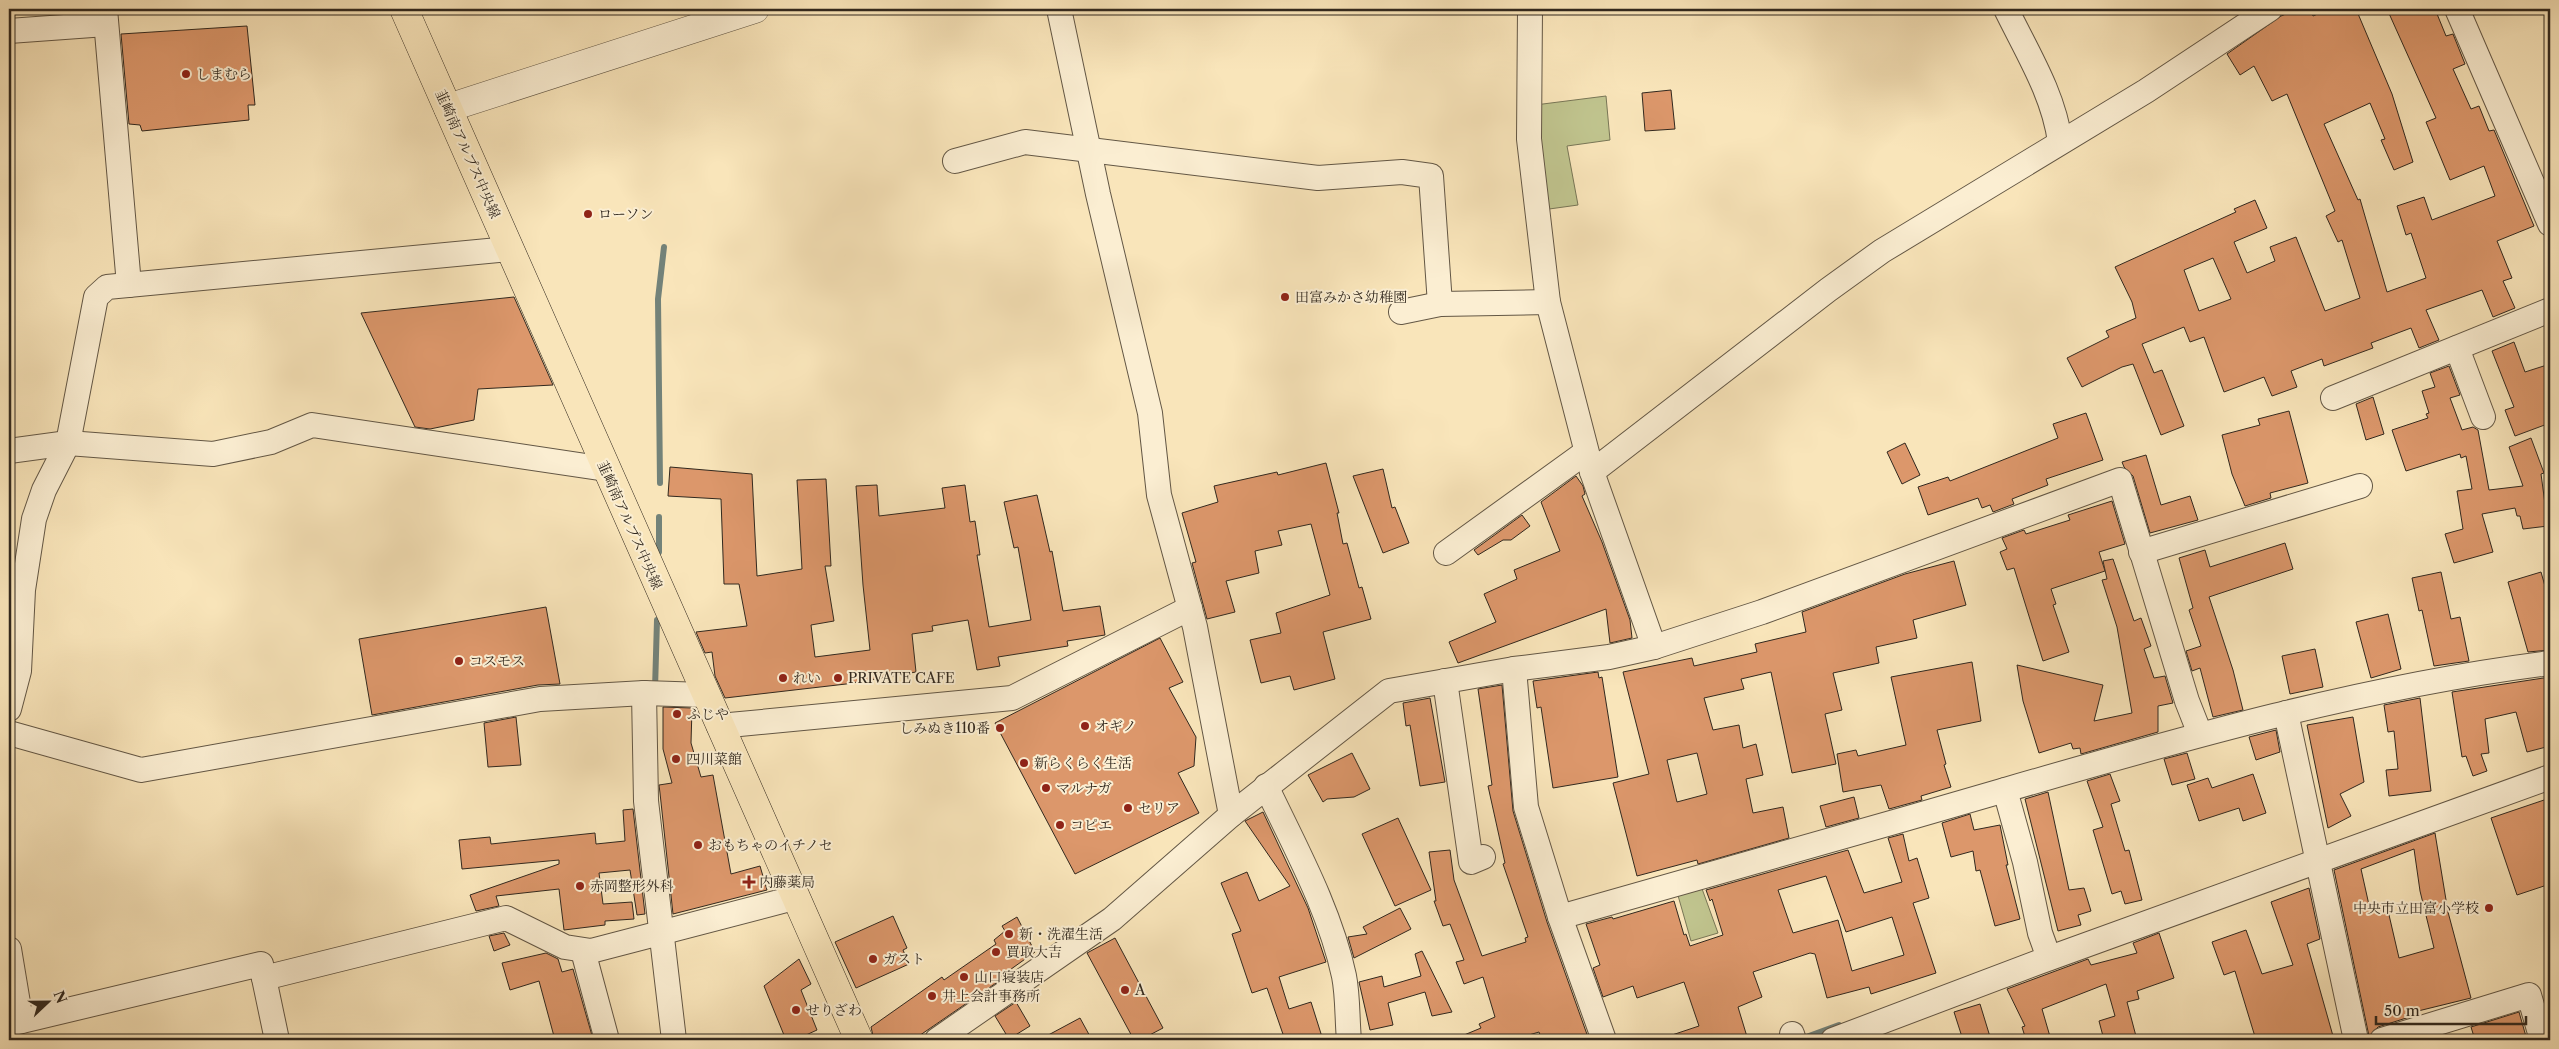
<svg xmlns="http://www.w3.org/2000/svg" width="2559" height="1049" font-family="'Libre Caslon Text','Noto Serif JP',serif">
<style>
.green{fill:#c0c48e;stroke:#787656}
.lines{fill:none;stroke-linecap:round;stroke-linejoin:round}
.stream{stroke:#738279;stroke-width:6}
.building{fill:#dc976b;stroke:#31281e;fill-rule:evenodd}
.minor-casing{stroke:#635745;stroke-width:26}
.tertiary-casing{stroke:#635745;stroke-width:29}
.primary-casing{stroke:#31281e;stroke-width:29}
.minor{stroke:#fbeed2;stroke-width:24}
.tertiary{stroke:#fbeed2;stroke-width:28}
.primary{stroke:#f9e5ba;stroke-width:28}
.poi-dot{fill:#8f2418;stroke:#fbeed2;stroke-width:2}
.labels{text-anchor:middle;stroke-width:4;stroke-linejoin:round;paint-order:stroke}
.poi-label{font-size:14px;fill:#31281e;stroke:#fbeed2;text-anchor:start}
.street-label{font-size:14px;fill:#31281e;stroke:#fbeed2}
</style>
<rect width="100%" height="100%" fill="#f9e5ba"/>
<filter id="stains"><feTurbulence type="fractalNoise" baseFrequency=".004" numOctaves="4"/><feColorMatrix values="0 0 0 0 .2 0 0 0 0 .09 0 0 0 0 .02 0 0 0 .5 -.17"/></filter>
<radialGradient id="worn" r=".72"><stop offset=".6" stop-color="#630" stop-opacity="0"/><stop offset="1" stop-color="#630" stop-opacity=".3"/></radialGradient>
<g class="green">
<path d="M1606 96 1610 140 1567 146 1578 205 1542 210 1535 105Z"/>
<path d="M1701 886 1718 933 1691 941 1677 892Z"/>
</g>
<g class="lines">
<g class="stream">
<path d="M660 483 658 299 664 247"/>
<path d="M659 552V517"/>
<path d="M655 689 657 620"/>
<path d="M1798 1040 1839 1025"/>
</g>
</g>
<g class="building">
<path d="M2298 9H2310L2313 16 2329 9H2356L2392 94 2413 162 2394 170 2381 140 2385 139 2370 103 2324 124 2358 200 2360 199 2387 292 2426 278 2411 233 2406 235 2397 206 2424 197 2432 220 2495 196 2484 166 2450 180 2426 122 2436 118 2387 9H2435L2446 36 2453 34 2465 64 2453 69 2471 109 2479 106 2489 131 2494 130 2534 226 2497 241 2512 278 2503 281 2515 308 2493 317 2482 290 2426 310 2439 340 2419 348 2411 328 2371 343 2373 348 2324 366 2322 359 2291 371 2297 387 2272 396 2264 377 2224 392 2204 337 2190 342 2184 327 2142 344 2154 373 2162 370 2184 426 2161 435 2133 364 2122 367 2082 387 2067 358 2109 337 2106 331 2136 318 2132 302 2115 267 2236 212 2234 209 2255 200 2267 228 2234 242 2247 273 2275 261 2270 247 2296 237 2325 311 2360 298 2342 240 2338 242 2326 216 2335 211 2287 94 2272 101 2254 66 2240 75 2227 54 2281 16ZM2213 258 2231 299 2199 311 2184 270Z"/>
<path d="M247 26 255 105H248L249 120 142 131 140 125 129 124 121 34Z"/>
<path d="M1671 90 1675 129 1645 131 1642 93Z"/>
<path d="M514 297 553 385 478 389 474 420 430 429 415 427 361 313Z"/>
<path d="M2514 342 2525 372 2550 364V423L2515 436 2505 410 2514 407 2492 351Z"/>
<path d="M2449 366 2460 395 2450 398 2462 430 2473 427 2478 430 2489 490 2523 486 2509 447 2531 438 2544 473 2541 474 2548 526 2523 529 2520 516H2517L2515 508 2482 514 2493 552 2454 563 2445 534 2463 529 2457 491 2472 489 2466 456 2461 458 2460 454 2406 471 2392 430 2428 418 2426 414 2429 413 2422 391 2435 387 2430 373Z"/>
<path d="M2373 397 2384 434 2366 440 2356 404Z"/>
<path d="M2289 411 2308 483 2270 493 2271 498 2245 506 2232 474 2222 435 2260 425 2258 419Z"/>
<path d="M2086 413 2103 460 2046 479 2048 485 2012 499 2014 504 1993 512 1990 505 1982 508 1978 498 1928 515 1918 487 1948 477 1950 481 2058 438 2053 424Z"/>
<path d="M1905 443 1920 475 1902 484 1887 452Z"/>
<path d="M2146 455 2161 505 2190 496 2198 520 2150 533 2133 476 2124 467 2122 462Z"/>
<path d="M1326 463 1339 513H1337L1343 544 1347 543 1359 588 1362 587 1371 619 1323 632 1335 679 1294 690 1290 676 1261 683 1250 640 1281 633 1276 613 1330 595 1311 524 1278 531 1282 545 1255 551 1259 573 1226 581 1235 612 1207 619 1192 563 1196 562 1182 513 1218 502 1214 486 1277 472 1278 475Z"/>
<path d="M670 467 752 474 757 576 802 569 797 480 826 479 831 566H825L834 621 811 625 815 657 870 650 863 585 856 486 877 485 879 516 945 508 942 488 965 485 970 522 975 521 980 555H977L989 627 1031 620 1018 547 1014 548 1004 502 1037 495 1050 552 1052 551 1063 611 1100 606 1105 635 1067 641 1068 646 998 657 1000 666 977 670 968 620 932 626 933 631 912 634 916 672 846 684 725 698 715 676 712 652 705 653 696 632 747 626 739 584H724L721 499 668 496Z"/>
<path d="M1383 469 1392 508 1395 507 1409 543 1383 553 1353 476Z"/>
<path d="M1576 476 1583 486 1585 494 1582 496 1602 542 1630 620 1632 638 1610 643 1606 609 1458 663 1449 642 1496 622 1484 594 1517 579 1514 570 1560 551 1541 502Z"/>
<path d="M2112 501 2125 544 2099 552 2105 571 2051 589 2056 604 2053 605 2069 652 2043 661 2014 568 2007 570 2000 552 2007 549 2002 538 2024 530 2026 534 2070 520 2068 515Z"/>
<path d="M1522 515 1530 526 1511 540H1503L1478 555 1474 550Z"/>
<path d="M2285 543 2293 569 2209 597 2233 670 2243 710 2213 717 2200 668 2192 671 2186 651 2201 646 2189 610 2193 608 2179 558 2205 550 2210 567Z"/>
<path d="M2113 559 2134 621 2141 618 2151 646 2144 649 2154 678 2165 676 2173 703 2158 706V732L2081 754 2080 748 2073 749 2071 743 2039 753 2023 701 2017 665 2103 685 2094 721 2132 713 2117 627 2102 580 2107 579 2103 561Z"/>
<path d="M1954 561 1966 605 1913 620 1917 638 1876 647 1879 663 1833 673 1842 710 1825 714 1836 764 1792 773 1771 672 1741 679 1744 689 1704 698 1713 730 1739 725 1743 748 1756 744 1763 775 1746 779 1753 813 1783 807 1789 838 1698 864 1697 860 1637 876 1613 783 1649 774 1623 672 1692 658 1694 666 1757 652 1755 644 1806 632 1802 612 1905 574ZM1697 753 1707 794 1677 802 1667 760Z"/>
<path d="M2441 572 2451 619 2460 617 2469 661 2434 666 2422 610 2419 611 2412 578Z"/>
<path d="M2541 572 2550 604V650L2528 652 2508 582Z"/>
<path d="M546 607 560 684 538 685 372 715 359 639Z"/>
<path d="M2388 614 2401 669 2371 678 2356 622Z"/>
<path d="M1160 638 1183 682 1169 688 1196 737 1194 766 1178 773 1199 813 1075 874 995 723Z"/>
<path d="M2315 649 2323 687 2290 694 2282 656Z"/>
<path d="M1972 662 1981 721 1937 730 1946 764 1944 765 1951 787 1921 796 1922 800 1889 809 1881 785 1843 792 1837 754 1856 750 1858 756 1906 745 1891 677Z"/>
<path d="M1598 672 1599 678 1602 677 1618 777 1553 788 1541 707 1537 708 1533 681Z"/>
<path d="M2550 677V746L2527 752 2516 712 2485 719 2489 753 2481 754 2487 771 2473 776 2466 756 2462 757 2452 692Z"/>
<path d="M1502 685 1513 811 1547 922 1589 1040H1542L1539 1032 1512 1040H1452L1481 1028 1479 1024 1495 1017 1483 977 1464 984 1456 962 1464 960 1450 924 1443 926 1434 901H1436L1429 852 1450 850 1454 880 1482 956 1526 942 1525 938 1528 937 1503 864 1505 863 1488 786 1492 785 1478 689Z"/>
<path d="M1430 698 1445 782 1420 786 1410 725 1406 726 1403 703Z"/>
<path d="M2420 698 2431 791 2389 796 2386 770 2398 769 2394 731 2388 732 2384 705Z"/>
<path d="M663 707 692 708 691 743 701 777 713 775 731 874 760 866 767 890 673 914 660 793 659 785 672 783 663 749Z"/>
<path d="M516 717 521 765 488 767 484 723Z"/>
<path d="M2353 717 2364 782 2340 794 2351 816 2328 828 2307 725Z"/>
<path d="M2276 730 2280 752 2256 760 2249 737Z"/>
<path d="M1352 753 1370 789 1354 797 1327 799 1323 802 1308 775Z"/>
<path d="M2187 753 2195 779 2172 785 2164 759Z"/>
<path d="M2110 774 2120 801 2111 804 2125 851 2129 850 2142 900 2125 904 2121 891 2112 894 2093 830 2103 827 2087 781Z"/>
<path d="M2253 774 2266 813 2243 821 2239 808 2199 821 2187 785 2208 778 2212 788Z"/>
<path d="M2048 792 2069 890 2084 888 2091 911 2078 915 2081 925 2058 931 2025 799Z"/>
<path d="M1854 797 1859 818 1826 827 1820 806Z"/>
<path d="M2550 798V884L2517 895 2491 818Z"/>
<path d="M633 809 645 914 637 915 630 870 599 873 603 904 632 902 634 919 605 921V925L564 930 559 889 496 896 499 906 476 911 470 895 559 864V860L462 869 459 840 490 837 491 844 595 833 596 844 625 841 623 810Z"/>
<path d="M1263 812 1308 908 1326 962 1279 977 1289 1009 1311 1002 1323 1040H1285L1267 988 1252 993 1232 934 1241 931 1221 883 1247 872 1259 901 1290 886 1245 821Z"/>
<path d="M1970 814 1974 830 2000 825 2008 865H2006L2020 919 1995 926 1980 870 1976 871 1973 851 1951 857 1942 823Z"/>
<path d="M1398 818 1431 890 1395 906 1362 834Z"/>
<path d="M2435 833 2448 912 2471 998 2418 1011 2419 1014 2378 1027 2369 1036 2334 870ZM2414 849 2420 891 2434 948 2399 958 2386 902 2369 905 2361 869Z"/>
<path d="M1903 834 1909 861 1917 858 1929 898 1913 903 1936 973 1871 994 1869 987 1827 998 1815 954 1810 953 1753 972 1762 997 1738 1007 1748 1040H1666V1037L1699 1026 1684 982 1637 998 1633 986 1603 997 1593 968 1600 965 1586 924 1612 917 1613 919 1674 901 1684 935 1686 934 1690 946 1723 935 1712 899 1710 901 1706 890 1848 850 1864 893 1902 882 1888 838ZM1826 876 1846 932 1892 917 1904 955 1852 971 1838 920 1793 933 1778 890Z"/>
<path d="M2309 888 2320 939 2307 944 2333 1036 2312 1040H2256L2235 971 2224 975 2212 942 2246 930 2262 974 2293 965 2271 902Z"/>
<path d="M1400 908 1411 929 1354 958 1348 937 1367 934 1363 927Z"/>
<path d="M893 916 907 948 903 950 909 964 856 988 835 942Z"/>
<path d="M1017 917 1035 952 1000 977 1002 979 913 1040H874L871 1027 942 977 944 980 996 944 994 940 1005 931 1002 926Z"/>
<path d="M504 933 510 945 494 951 489 936Z"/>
<path d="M2159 933 2174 978 2137 991 2139 999 2127 1002 2137 1040H2104L2099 1021 2115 1016 2106 984 2042 1009 2051 1040H2026L2022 1027 2025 1026 2007 989 2088 959 2091 965 2137 953 2133 943Z"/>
<path d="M1115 938 1163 1028 1140 1040H1134L1087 953Z"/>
<path d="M1422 951 1452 1012 1432 1016 1425 992 1388 1003 1393 1025 1370 1030 1359 982 1382 976 1384 987 1421 976 1415 954Z"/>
<path d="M546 953 558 959 562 972 573 969 593 1039 555 1040 539 981 510 990 502 963Z"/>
<path d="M799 959 811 984 801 990 817 1030 795 1040H786L764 986Z"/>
<path d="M1016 1002 1030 1026 1009 1039 995 1016Z"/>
<path d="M1980 1004 1991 1040H1963L1954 1012Z"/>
<path d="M2519 1012 2527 1040H2475L2471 1027Z"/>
<path d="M1080 1018 1092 1040H1039Z"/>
</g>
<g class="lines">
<defs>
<g id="minor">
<path d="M105 9 129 285"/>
<path d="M1059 9 1098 194 1150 413 1159 495 1195 627 1231 815"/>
<path d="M2006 9C2027 52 2054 95 2060 142"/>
<path d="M2457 9 2550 224"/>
<path d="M9 31 106 24"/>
<path d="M955 161 1025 142 1318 178 1402 172 1431 176 1440 304 1548 302"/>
<path d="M1401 312 1440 304"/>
<path d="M2457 348 2483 417"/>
<path d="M2333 398 2550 310"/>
<path d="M9 451 68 443 213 454 271 442 312 425 606 469"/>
<path d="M1592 472 1828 290 1882 251 2146 91 2270 9"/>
<path d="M2141 552 2360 486"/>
<path d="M1446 553 1586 452"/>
<path d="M1654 647 1762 612 2120 480 2187 701 2200 734"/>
<path d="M1514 669 1526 807 1560 917 1604 1040"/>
<path d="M1445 681 1471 862 1483 857"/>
<path d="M644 693 646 801 674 1040"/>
<path d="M9 709 19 671 23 590 34 519 44 490 68 443 96 297 107 287 509 249"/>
<path d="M2286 713 2356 1040"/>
<path d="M719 726 1012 698 1190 608"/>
<path d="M9 733 141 770 540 699 644 693 705 695"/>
<path d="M1266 786C1295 847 1330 910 1344 976 1348 996 1347 1019 1349 1040"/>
<path d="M2005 790 2025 862 2040 933 2049 958"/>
<path d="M1560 917C1709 875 1857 833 2005 790 2184 738 2365 686 2550 663"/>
<path d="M9 949 21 1021"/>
<path d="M583 951 607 1040"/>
<path d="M264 978 506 918 565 947 591 951 794 898"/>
<path d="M9 1024 261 964 277 1040"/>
<path d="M1792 1034 1794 1040"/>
<path d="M937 1040 1112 919 1231 815 1389 691 1514 669 1609 657 1654 647 1592 472 1548 302 1529 139 1530 9"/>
<path d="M1833 1040 2039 962 2550 777"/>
<path d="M2382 1040 2529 995 2542 1040"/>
</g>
<path id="tertiary" d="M448 108 755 9"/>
<path id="primary" d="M404 9 859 1040"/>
</defs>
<use href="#minor" class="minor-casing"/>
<use href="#tertiary" class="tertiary-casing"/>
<use href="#primary" class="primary-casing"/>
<use href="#minor" class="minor"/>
<use href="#tertiary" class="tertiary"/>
<use href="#primary" class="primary"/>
</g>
<g class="poi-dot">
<circle cx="186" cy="74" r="5"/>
<circle cx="588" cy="214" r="5"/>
<circle cx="1285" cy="297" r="5"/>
<circle cx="459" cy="661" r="5"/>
<circle cx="783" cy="678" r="5"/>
<circle cx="838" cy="678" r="5"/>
<circle cx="677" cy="714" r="5"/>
<circle cx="1085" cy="726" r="5"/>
<circle cx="1000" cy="728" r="5"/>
<circle cx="676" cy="759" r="5"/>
<circle cx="1024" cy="763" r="5"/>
<circle cx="1046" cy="788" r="5"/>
<circle cx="1128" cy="808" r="5"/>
<circle cx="1060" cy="825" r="5"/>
<circle cx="698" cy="845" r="5"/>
<path d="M746.5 874.5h5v5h5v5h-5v5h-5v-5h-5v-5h5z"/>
<circle cx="580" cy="886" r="5"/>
<circle cx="2489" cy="908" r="5"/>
<circle cx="1009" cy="934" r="5"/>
<circle cx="996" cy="952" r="5"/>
<circle cx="873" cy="959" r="5"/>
<circle cx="964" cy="977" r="5"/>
<circle cx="1125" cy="990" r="5"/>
<circle cx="932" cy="996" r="5"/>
<circle cx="796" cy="1010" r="5"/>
</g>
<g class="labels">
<g class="poi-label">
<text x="196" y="79">しまむら</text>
<text x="598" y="219">ローソン</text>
<text x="1295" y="302">田富みかさ幼稚園</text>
<text x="469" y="666">コスモス</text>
<text x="793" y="683">れい</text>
<text x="848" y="683">PRIVATE CAFE</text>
<text x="687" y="719">ふじや</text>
<text x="1095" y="731">オギノ</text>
<text x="990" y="733" text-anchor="end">しみぬき110番</text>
<text x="686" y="764">四川菜館</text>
<text x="1034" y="768">新らくらく生活</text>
<text x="1056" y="793">マルナガ</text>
<text x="1138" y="813">セリア</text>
<text x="1070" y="830">コピエ</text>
<text x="708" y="850">おもちゃのイチノセ</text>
<text x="759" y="887">内藤薬局</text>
<text x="590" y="891">赤岡整形外科</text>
<text x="2479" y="913" text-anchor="end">中央市立田富小学校</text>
<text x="1019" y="939">新・洗濯生活</text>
<text x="1006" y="957">買取大吉</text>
<text x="883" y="964">ガスト</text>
<text x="974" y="982">山口寝装店</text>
<text x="1135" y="995">A</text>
<text x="942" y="1001">井上会計事務所</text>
<text x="806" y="1015">せりざわ</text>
</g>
<g class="street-label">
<text transform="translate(468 154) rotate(66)" y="5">韮崎南アルプス中央線</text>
<text transform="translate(630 525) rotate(66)" y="5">韮崎南アルプス中央線</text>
</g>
</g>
<rect width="2559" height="1049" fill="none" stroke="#f9e5ba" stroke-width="30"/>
<rect x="10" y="10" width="2539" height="1029" fill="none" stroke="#31281e" stroke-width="2.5"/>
<rect x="15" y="15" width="2529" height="1019" fill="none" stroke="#31281e"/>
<g transform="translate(48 1002) rotate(68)" stroke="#fbeed2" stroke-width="4" paint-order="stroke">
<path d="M0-4L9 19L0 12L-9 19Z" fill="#31281e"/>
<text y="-8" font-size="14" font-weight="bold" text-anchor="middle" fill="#31281e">N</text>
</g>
<path d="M2376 1016v8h150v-8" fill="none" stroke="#31281e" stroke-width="2.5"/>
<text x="2384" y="1016" font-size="15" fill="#31281e" stroke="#fbeed2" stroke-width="4" paint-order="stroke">50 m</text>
<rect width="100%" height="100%" filter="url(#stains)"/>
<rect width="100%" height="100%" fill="url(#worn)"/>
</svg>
